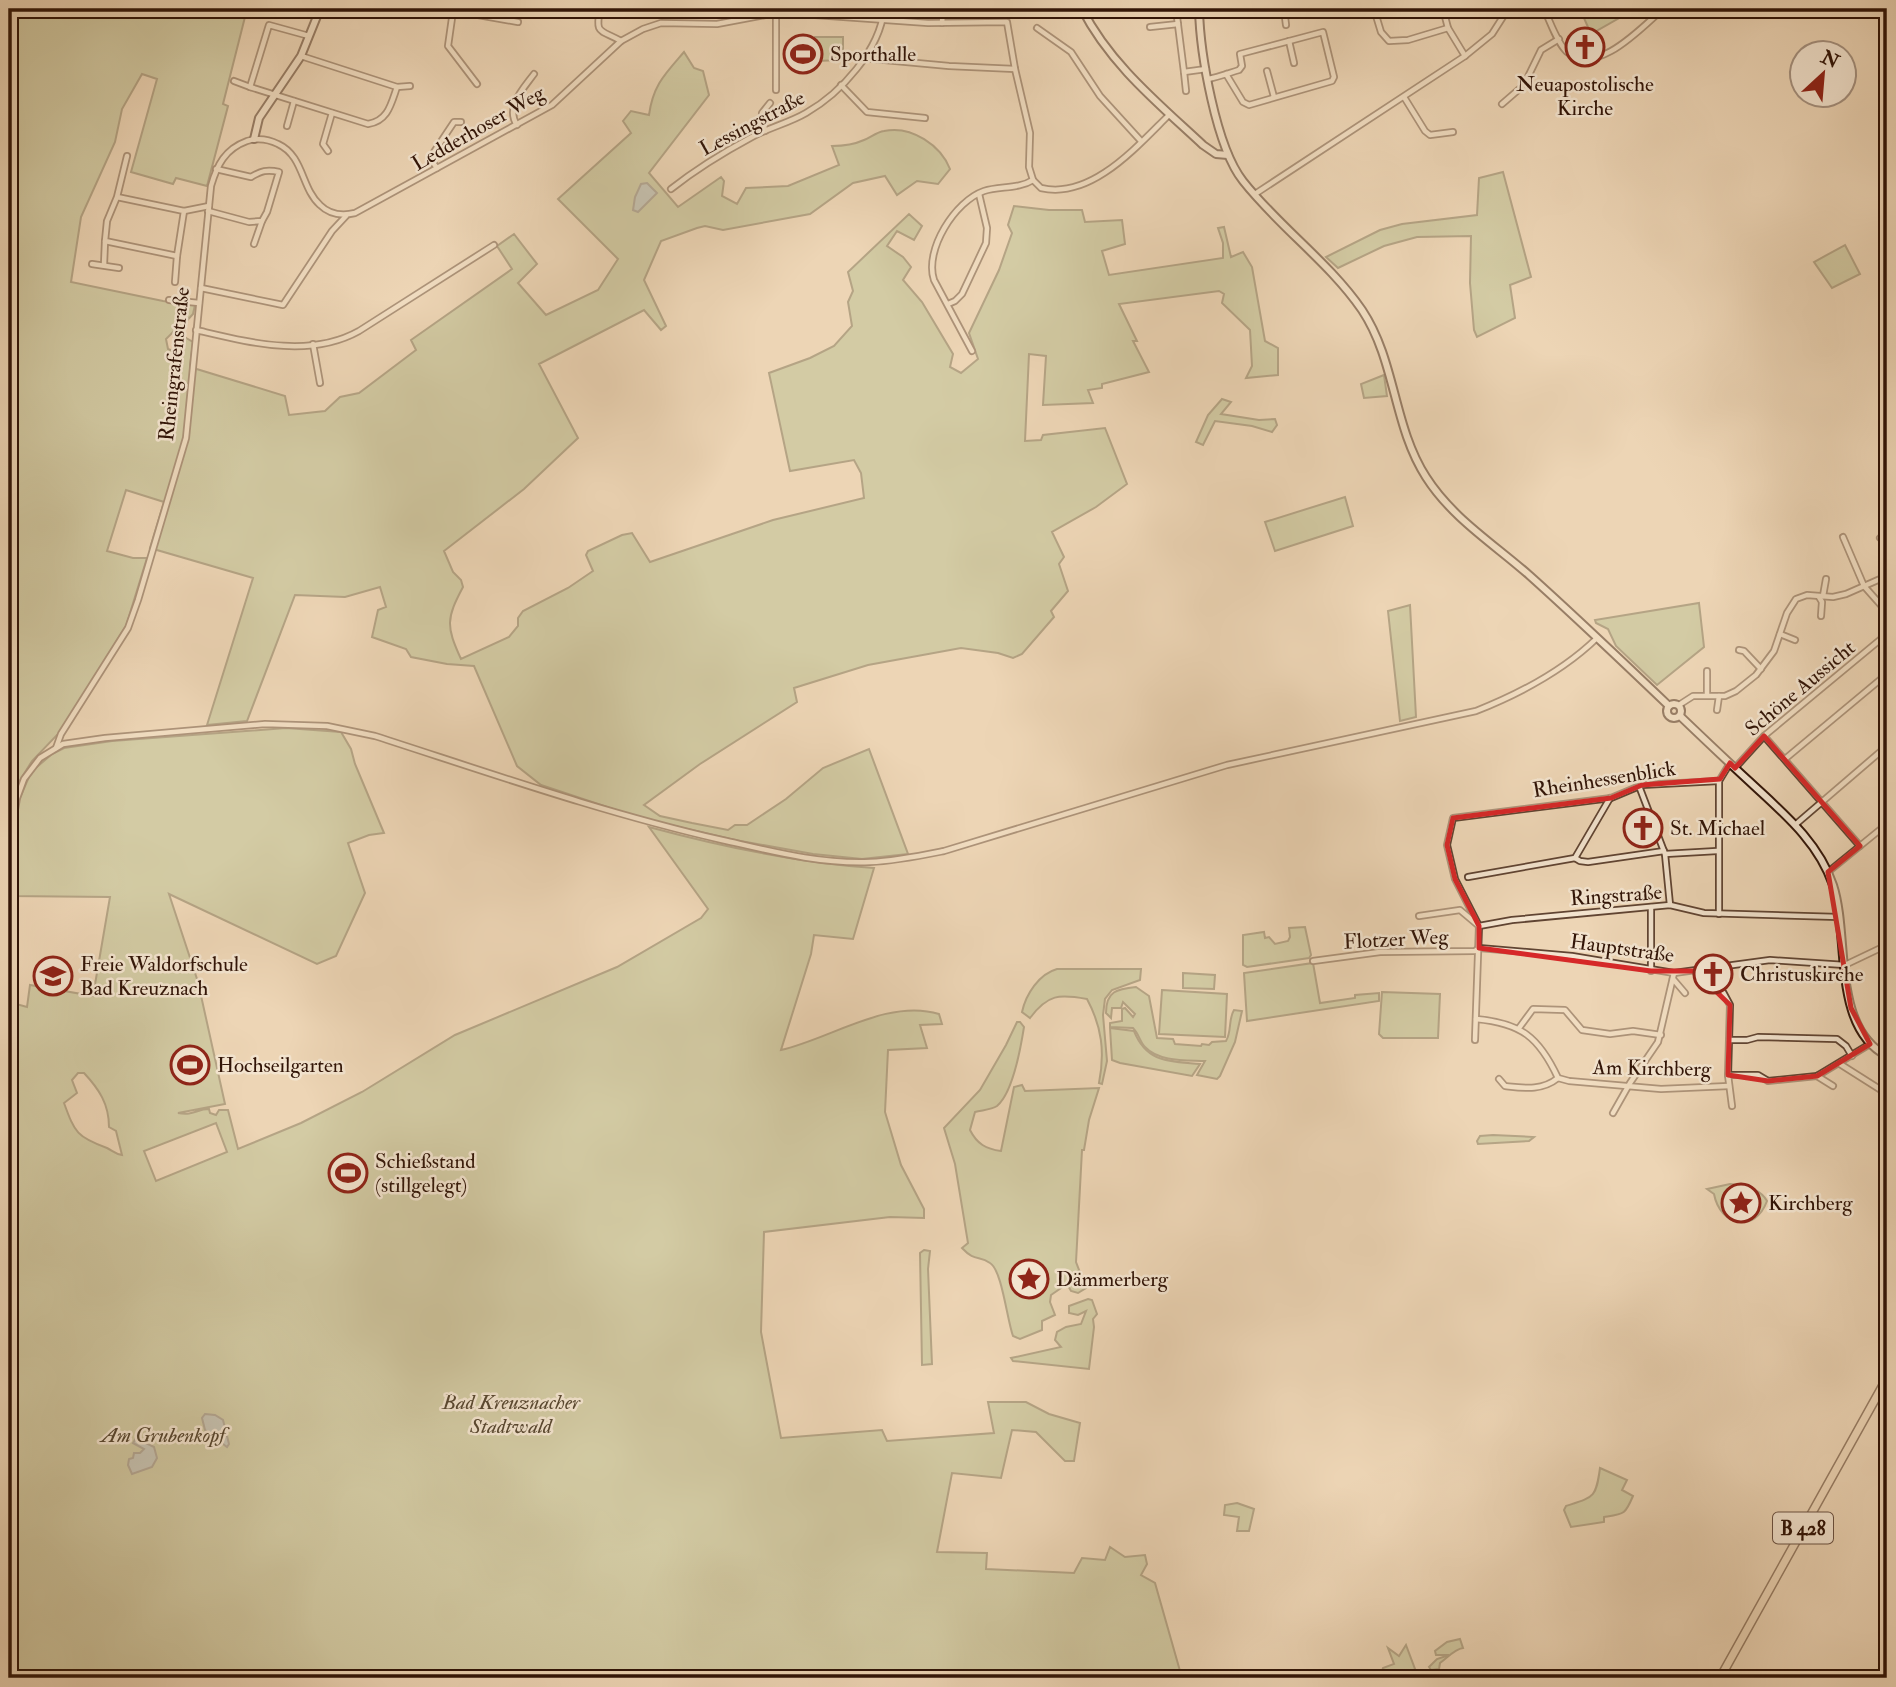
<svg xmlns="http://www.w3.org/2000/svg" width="1896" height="1687" font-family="'IM FELL Double Pica',serif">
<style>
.green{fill:#b3be91;stroke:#72694c;stroke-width:2;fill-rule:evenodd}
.water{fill:#a0b5ba;stroke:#747572;stroke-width:2}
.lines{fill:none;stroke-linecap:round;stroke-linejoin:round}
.street-casing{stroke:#604432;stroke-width:8}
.secondary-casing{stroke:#311407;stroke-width:10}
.primary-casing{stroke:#311407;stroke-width:10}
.street{stroke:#f3e4cf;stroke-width:4.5}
.secondary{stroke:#f3e4cf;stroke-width:6}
.primary{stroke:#edd5b5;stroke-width:7}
.marked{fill:none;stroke:#d62828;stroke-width:5;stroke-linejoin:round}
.labels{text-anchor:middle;stroke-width:5;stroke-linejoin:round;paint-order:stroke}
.shield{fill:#f3e4cf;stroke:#6b5243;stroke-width:2}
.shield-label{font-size:19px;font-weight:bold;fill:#311407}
.poi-label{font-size:21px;fill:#311407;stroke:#f3e4cf;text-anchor:start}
.street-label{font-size:21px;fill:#311407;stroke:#f3e4cf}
.park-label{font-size:21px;font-style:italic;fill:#584730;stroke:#f3e4cf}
</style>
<rect width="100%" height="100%" fill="#edd5b5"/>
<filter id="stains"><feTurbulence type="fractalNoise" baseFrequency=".00286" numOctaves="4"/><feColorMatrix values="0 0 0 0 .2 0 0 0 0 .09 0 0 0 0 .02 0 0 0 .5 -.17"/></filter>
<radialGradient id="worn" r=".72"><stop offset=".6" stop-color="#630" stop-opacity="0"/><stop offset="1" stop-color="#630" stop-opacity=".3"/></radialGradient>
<g class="green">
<path d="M9 9H247L223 104 228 106 207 186 176 178 173 184 131 172 157 79 142 74 122 109 115 142 81 217 71 282 163 301 195 305 193 314 182 326 183 335 181 337 174 331 166 339 168 349 173 351 186 338 193 342 190 367 285 396 289 415 325 411 340 397 359 393 416 350 411 340 512 269 497 246 514 234 537 264 518 283 546 315 598 290 618 259 558 199 631 133 623 121 631 111 649 115C653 85 665 74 684 52L694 68 703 71 709 95 649 173 678 207 721 177 724 181 722 196 737 204 746 188 788 186 839 165 832 146C844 146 853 145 864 140 871 137 877 132 884 131 912 125 941 146 950 169L938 184 917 181 897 195 885 176 853 183 810 214 723 230 705 226 697 228 661 241 644 280 666 326 661 330 644 310 539 364 578 438 524 489 444 551 453 572 461 580 463 587C446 619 446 626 461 659L509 637 518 626V618L523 611 568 588 593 571 586 555 588 551 622 535 632 533 650 562 773 520 864 498 861 473 854 460 790 471 769 373 810 358 834 346 852 326 848 302 853 291 848 272 909 214 922 226 914 240 897 231 887 246 903 257 911 267 903 280 922 302 953 354 950 367 961 373 978 359 969 333 999 270 1012 233 1008 225 1014 206 1049 210H1082L1085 222 1122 220 1125 244 1102 251 1109 275 1223 258V243L1218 228 1224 227 1231 257 1243 252 1252 267 1265 341 1278 348V375L1246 378 1252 366 1250 330 1222 303 1224 294 1219 291 1119 304 1137 341H1133L1149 372 1102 384V388L1088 390 1093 403 1043 405 1046 356 1029 354 1025 441 1041 440 1043 435 1105 428 1127 484 1096 507 1052 532 1064 557 1059 564 1068 591 1051 611 1054 617 1022 654 1013 658 998 653 961 648 868 665 794 688 797 702 700 764 644 805 660 816 692 823 728 830 735 825H747L786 799 823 768 869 749 908 854 862 859 813 854 735 840 640 818 541 785 517 766 474 666 447 664 411 657 406 649 372 637 378 610 386 607 380 587 345 597 295 595 247 721 207 725 253 578 150 548 164 502 126 490 107 551 133 558H147L126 626 59 733 32 761 16 787 13 801 9 802Z"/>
<path d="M1580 9H1635L1591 34Z"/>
<path d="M815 37H843V60L816 61Z"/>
<path d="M1503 172 1531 277 1510 285 1515 318 1477 337 1474 330 1470 283 1471 236 1417 237 1384 246 1338 268 1326 257 1380 230 1402 224 1477 215 1479 178Z"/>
<path d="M1845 245 1860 274 1832 288 1814 262Z"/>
<path d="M1384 375 1387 396 1364 398 1361 384Z"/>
<path d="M1222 399 1231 402 1221 414 1259 420 1275 419 1277 425 1272 432 1252 426 1215 421 1203 445 1196 442 1208 415Z"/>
<path d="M1345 497 1353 526 1275 551 1265 522Z"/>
<path d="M1699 603 1704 647 1657 685 1616 646 1608 629 1596 623 1595 620Z"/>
<path d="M1410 605 1416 717 1400 721 1388 611Z"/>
<path d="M286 728 341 732 351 749 355 764 384 833 369 835 348 843 365 893 336 956 317 964 169 894 198 982 225 1104 178 1113C194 1116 196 1109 209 1109L210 1113 216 1115 219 1110H228L238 1149 301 1123 362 1092 455 1035 617 967 701 918 708 909 649 827C723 847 797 863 874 868L853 939 814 935 811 954 781 1050C830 1039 888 998 939 1014L942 1024 920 1025 927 1048 888 1050 885 1112 901 1165 924 1209V1218L890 1217 764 1232 761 1332 781 1438 882 1430 887 1441 994 1433 988 1402H1026L1049 1414 1080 1423 1074 1461H1065L1036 1432 1012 1430 1001 1478 952 1473 937 1552 987 1553 986 1569 1074 1573 1082 1558 1105 1560 1110 1547 1125 1557 1145 1555 1147 1564 1141 1575 1155 1583 1182 1678H9V1002L27 1007 30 985 93 996 110 897 9 896V858L19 800 31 772 52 754 64 748 112 741ZM78 1073H84C99 1089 109 1104 109 1127L116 1131 122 1155C115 1154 113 1151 107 1148 77 1137 75 1133 64 1103L77 1093 72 1080ZM216 1123 227 1152 156 1181 144 1151Z"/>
<path d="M1305 927 1311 955 1309 958 1247 967 1243 965V935L1264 932 1265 938 1269 937 1275 944 1288 941 1290 937 1289 928Z"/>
<path d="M1313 963 1320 1003 1355 998V995L1379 993V1001L1247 1021 1244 973Z"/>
<path d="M1057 969H1141L1140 980 1112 990 1105 999 1103 1015 1107 1061 1102 1084 1099 1083C1105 1052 1102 1027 1087 999 1059 994 1048 994 1030 1018L1022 1012C1026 994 1039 974 1057 969Z"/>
<path d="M1183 973 1215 975 1214 989 1183 988Z"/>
<path d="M1136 987 1149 996 1157 1038 1173 1039 1175 1044 1201 1046 1202 1044 1209 1045 1212 1042 1226 1041C1232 1031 1228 1020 1234 1010L1242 1011 1235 1042 1220 1076 1217 1079 1197 1075 1205 1061C1186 1060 1159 1062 1145 1047 1140 1042 1139 1034 1133 1028L1110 1027V1023L1122 1021V1009L1125 1008 1133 1017 1135 1014 1123 1002 1121 1008H1112L1111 1018 1106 1013C1106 991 1117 989 1136 987Z"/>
<path d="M1162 990 1227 994 1225 1037 1159 1034Z"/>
<path d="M1382 992 1440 994 1438 1038H1383L1379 1034Z"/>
<path d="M1017 1022H1020L1024 1027C1021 1046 1013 1093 997 1106 991 1110 982 1110 975 1112L970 1130C977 1144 986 1149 1001 1151L1014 1087 1022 1085 1025 1091 1099 1088 1089 1120 1084 1150H1082L1076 1262 1086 1288 1078 1293 1071 1291 1067 1284 1051 1295 1050 1302 1055 1315 1042 1321V1330L1020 1339 1013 1336C1007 1320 1002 1270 990 1263 979 1255 975 1262 962 1248L968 1243 955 1164 944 1128 980 1090 1006 1045Z"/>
<path d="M1110 1028 1134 1031C1147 1063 1169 1061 1200 1064L1192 1076 1120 1063 1112 1060Z"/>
<path d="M1493 1135 1534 1137 1529 1141 1478 1144 1477 1141 1480 1136Z"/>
<path d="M1730 1184C1744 1185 1760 1188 1767 1201 1755 1234 1720 1226 1714 1194L1707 1189Z"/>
<path d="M924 1250 930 1251 928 1269 932 1364 922 1365 920 1253Z"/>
<path d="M1088 1299 1092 1300 1097 1314 1093 1319 1094 1327 1089 1369 1013 1361 1011 1358 1061 1347 1055 1340 1057 1332 1066 1327 1081 1324 1086 1311 1078 1315 1069 1313V1306Z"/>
<path d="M1600 1468 1627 1480 1622 1490 1633 1496C1625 1515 1624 1514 1604 1517V1522L1571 1527 1564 1510 1566 1506C1594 1497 1596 1498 1600 1468Z"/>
<path d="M1237 1503 1254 1509 1249 1531H1237L1239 1517 1224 1515 1225 1505Z"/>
<path d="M1460 1639 1463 1648C1455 1649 1448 1657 1440 1663L1439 1669 1431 1670 1429 1667 1437 1659 1449 1655H1436L1435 1651 1447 1642Z"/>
<path d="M1406 1645 1415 1669 1411 1672 1385 1675 1382 1671 1383 1668 1394 1664 1388 1648 1399 1656Z"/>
</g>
<g class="water">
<path d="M647 183 657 193 638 212 633 210 635 197 641 184Z"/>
<path d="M205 1414 215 1415 223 1420 229 1444 227 1447 205 1430 202 1418Z"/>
<path d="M136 1438 154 1447 157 1458 152 1467 132 1474 128 1465 129 1459 133 1458 134 1453H140L144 1449 133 1443Z"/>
</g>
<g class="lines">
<defs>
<g id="street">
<path d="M444 9 518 22"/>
<path d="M600 9C595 35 600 29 621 41"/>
<path d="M776 9V90"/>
<path d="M800 9 801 14 928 23 1007 22 1015 69 1030 133 1029 167 1033 180 1041 188C1092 200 1138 145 1170 114"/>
<path d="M1176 9 1184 72 1206 69"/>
<path d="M1284 9 1286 25"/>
<path d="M1374 9 1381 32 1389 41 1408 40 1448 28"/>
<path d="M1443 9 1448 28 1465 56"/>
<path d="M1544 9C1550 21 1557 43 1567 52 1597 77 1642 27 1663 9"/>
<path d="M453 11 448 46 477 84"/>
<path d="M1086 17 1103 9"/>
<path d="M942 23 943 9"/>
<path d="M1150 27 1178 24"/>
<path d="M1037 28 1071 52 1100 96 1141 141"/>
<path d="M309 36 269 25 250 87 368 124C388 121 391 104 397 87"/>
<path d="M1289 41 1294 63"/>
<path d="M301 56 397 87 410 86"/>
<path d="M863 58 949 66 1015 69"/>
<path d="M1267 71 1274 97"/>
<path d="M1184 72 1186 91"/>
<path d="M1208 79C1218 77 1229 73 1239 70L1242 66 1240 54 1323 32 1334 77 1332 81 1249 105 1243 102 1226 74"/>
<path d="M234 81 250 87"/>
<path d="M841 85 867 112 925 118"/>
<path d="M1404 97 1425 131 1430 135 1453 132"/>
<path d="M1502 104 1524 85 1541 50 1559 39"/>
<path d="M517 125C505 107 523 89 534 74"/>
<path d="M287 126 294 101"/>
<path d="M765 131 762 113 770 103"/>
<path d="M328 151 323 144 332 113"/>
<path d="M437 168 431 160 432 155 454 122H461"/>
<path d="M671 189C695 170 726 151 752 137 770 127 789 123 806 113 841 93 880 50 884 9"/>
<path d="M1255 194 1465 56 1492 34 1508 9"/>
<path d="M117 197 184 211 177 256 105 241 107 221 117 197 127 156"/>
<path d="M184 211 209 206"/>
<path d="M208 211 249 222 262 221 267 212 279 172C267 169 261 171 251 177L216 169"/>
<path d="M254 244 262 221"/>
<path d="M92 264 119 268"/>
<path d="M104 265 105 241"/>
<path d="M175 282 177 256"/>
<path d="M201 288 283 305 332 231 346 216"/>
<path d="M169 300 199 303"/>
<path d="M948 304 955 301 962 294 986 243 987 228 979 194"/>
<path d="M196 330C248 342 309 359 359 331L494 245"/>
<path d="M313 344 320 383"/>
<path d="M972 351 934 280C924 250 955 201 984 191 1000 186 1019 189 1033 180"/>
<path d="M1843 537 1864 586 1887 612"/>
<path d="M1880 538 1887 532"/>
<path d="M1823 596 1826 579"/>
<path d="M1819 597 1822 602 1821 616"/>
<path d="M1780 634 1795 640"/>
<path d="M1739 650 1744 651 1761 669"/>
<path d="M1707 671V695"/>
<path d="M1679 705 1693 696H1725L1736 691 1756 675 1774 651 1787 613 1796 599 1807 595 1833 597 1846 594 1887 576"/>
<path d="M1717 710 1719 696"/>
<path d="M1764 736 1860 846"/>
<path d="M56 748 61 734 128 628 138 600 186 438 211 186C217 165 225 149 247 141 257 138 268 139 278 144 304 156 301 188 320 205 330 215 342 216 355 213L552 105 621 41 643 29 661 23 717 24 776 13"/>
<path d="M1785 759 1887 674"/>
<path d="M1735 768 1764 736 1887 634"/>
<path d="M1639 786 1665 854 1670 905"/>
<path d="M1795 825 1887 746"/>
<path d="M9 844 17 798 24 779 40 758 63 744 105 738 265 724 327 726 375 736C490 773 604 813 722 840 771 851 819 864 870 862 895 861 919 856 944 851L1227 765 1476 711C1519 694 1564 670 1597 638"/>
<path d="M1665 854 1717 851"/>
<path d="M1575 858 1580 861 1588 862 1664 851"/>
<path d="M1828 872 1887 824"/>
<path d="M1468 877 1575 858 1610 798"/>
<path d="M1651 907V971"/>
<path d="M1719 914V781L1730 763"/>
<path d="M1419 916 1460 910 1479 926 1512 920 1670 905 1704 913 1839 917"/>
<path d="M1313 961 1380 952 1475 951 1479 948 1572 956 1674 973 1770 960 1845 965 1887 945"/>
<path d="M1695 971 1698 977 1723 992 1730 1005 1728 1075 1732 1106"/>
<path d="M1673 979 1685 993"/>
<path d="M1476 1019C1521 1023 1539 1037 1558 1078L1569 1081 1661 1089 1729 1086"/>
<path d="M1519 1028 1533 1009 1565 1010 1582 1030 1610 1034 1633 1031 1661 1035"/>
<path d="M1475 1040 1479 926 1455 879 1447 845 1453 818 1611 798 1642 785 1719 781"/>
<path d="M1729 1040H1747L1758 1037 1837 1039 1846 1046 1852 1056"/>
<path d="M1840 1064 1881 1090"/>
<path d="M1728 1075H1758L1768 1081 1817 1076 1870 1044"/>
<path d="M1817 1076 1833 1086"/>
<path d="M1499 1079 1505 1086C1524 1088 1542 1091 1558 1078"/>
<path d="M1613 1113 1630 1083 1658 1042 1674 973"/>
</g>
<g id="secondary">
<path d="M1082 9C1110 64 1158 103 1203 145L1216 154 1228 155"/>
<path d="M1199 9C1200 53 1216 147 1243 181 1279 227 1329 262 1362 310 1396 361 1393 426 1426 477 1452 518 1494 544 1529 575 1577 618 1623 662 1669 706"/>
<path d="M254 139 259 118 301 56 320 9"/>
<circle cx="1674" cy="711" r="7"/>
<path d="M1680 716C1703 738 1726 760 1750 782 1782 812 1818 841 1833 885 1850 937 1831 1027 1887 1056"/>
</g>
<path id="primary" d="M1720 1678 1887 1378"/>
</defs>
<use href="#street" class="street-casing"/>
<use href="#secondary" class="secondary-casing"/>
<use href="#primary" class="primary-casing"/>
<use href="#street" class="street"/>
<use href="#secondary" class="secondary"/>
<use href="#primary" class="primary"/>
</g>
<path d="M0 0H1896V1687H0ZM1764 736 1860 846 1828 872 1851 1008 1870 1044 1817 1076 1768 1081 1728 1075 1730 1005 1695 971H1651L1479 948V926L1455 879 1447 845 1453 818 1611 798 1642 785 1720 779 1730 763 1735 768Z" fill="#edd5b5" fill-opacity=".55" fill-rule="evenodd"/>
<path class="marked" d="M1764 736 1860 846 1828 872 1851 1008 1870 1044 1817 1076 1768 1081 1728 1075 1730 1005 1695 971H1651L1479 948V926L1455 879 1447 845 1453 818 1611 798 1642 785 1720 779 1730 763 1735 768Z"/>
<defs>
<symbol id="church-ring" viewBox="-11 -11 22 22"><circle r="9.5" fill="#f3e4cf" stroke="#8f2418" stroke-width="1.5"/><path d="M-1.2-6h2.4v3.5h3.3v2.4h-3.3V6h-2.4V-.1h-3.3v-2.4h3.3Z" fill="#8f2418"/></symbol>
<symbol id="stadium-ring" viewBox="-11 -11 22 22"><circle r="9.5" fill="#f3e4cf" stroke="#8f2418" stroke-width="1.5"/><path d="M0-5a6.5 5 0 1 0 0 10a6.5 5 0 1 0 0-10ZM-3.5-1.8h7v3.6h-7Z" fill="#8f2418"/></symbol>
<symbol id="school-ring" viewBox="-11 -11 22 22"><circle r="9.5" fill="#f3e4cf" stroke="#8f2418" stroke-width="1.5"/><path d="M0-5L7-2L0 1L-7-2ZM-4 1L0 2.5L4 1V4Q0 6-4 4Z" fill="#8f2418"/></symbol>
<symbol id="sight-ring" viewBox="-11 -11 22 22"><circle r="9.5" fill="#f3e4cf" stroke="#8f2418" stroke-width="1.5"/><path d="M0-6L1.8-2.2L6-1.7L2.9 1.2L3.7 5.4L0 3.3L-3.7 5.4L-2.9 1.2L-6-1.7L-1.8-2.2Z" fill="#8f2418"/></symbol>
</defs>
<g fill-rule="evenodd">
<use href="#church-ring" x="1563" y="25" width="44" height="44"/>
<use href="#stadium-ring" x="781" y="32" width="44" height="44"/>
<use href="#church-ring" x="1621" y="806" width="44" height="44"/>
<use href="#church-ring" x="1691" y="952" width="44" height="44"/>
<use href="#school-ring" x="31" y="954" width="44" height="44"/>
<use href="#stadium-ring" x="168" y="1043" width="44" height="44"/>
<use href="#stadium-ring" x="326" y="1151" width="44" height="44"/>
<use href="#sight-ring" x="1719" y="1181" width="44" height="44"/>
<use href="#sight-ring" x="1007" y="1257" width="44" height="44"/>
</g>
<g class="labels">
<rect class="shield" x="1773" y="1512.5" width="60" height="31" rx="5"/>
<g class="shield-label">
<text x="1803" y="1535">B 428</text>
</g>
<g class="poi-label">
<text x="830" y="61">Sporthalle</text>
<text x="1585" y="91" text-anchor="middle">Neuapostolische<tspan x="1585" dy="24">Kirche</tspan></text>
<text x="1670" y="835">St. Michael</text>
<text x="80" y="971">Freie Waldorfschule<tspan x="80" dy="24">Bad Kreuznach</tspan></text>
<text x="1740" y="981">Christuskirche</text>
<text x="217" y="1072">Hochseilgarten</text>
<text x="375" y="1168">Schießstand<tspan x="375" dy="24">(stillgelegt)</tspan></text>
<text x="1768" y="1210">Kirchberg</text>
<text x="1056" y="1286">Dämmerberg</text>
</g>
<g class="street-label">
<text transform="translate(752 123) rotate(-28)" y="7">Lessingstraße</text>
<text transform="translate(478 128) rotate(-30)" y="7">Ledderhoser Weg</text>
<text transform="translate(174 364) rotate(-84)" y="7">Rheingrafenstraße</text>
<text transform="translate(1800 688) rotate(-40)" y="7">Schöne Aussicht</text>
<text transform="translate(1604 779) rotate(-9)" y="7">Rheinhessenblick</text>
<text transform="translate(1616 895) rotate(-4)" y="7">Ringstraße</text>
<text transform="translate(1396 939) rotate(-3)" y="7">Flotzer Weg</text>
<text transform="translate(1622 948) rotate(8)" y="7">Hauptstraße</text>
<text transform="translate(1652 1068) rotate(1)" y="7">Am Kirchberg</text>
</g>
<g class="park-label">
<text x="511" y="1409">Bad Kreuznacher<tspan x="511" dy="24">Stadtwald</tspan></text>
<text x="163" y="1442">Am Grubenkopf</text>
</g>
</g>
<rect width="1896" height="1687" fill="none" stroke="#edd5b5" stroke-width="35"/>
<rect x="10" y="10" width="1875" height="1666" fill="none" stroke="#311407" stroke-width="3.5"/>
<rect x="18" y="18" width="1861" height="1652" fill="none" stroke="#311407" stroke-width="2"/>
<g transform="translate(1823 74) rotate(26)"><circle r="33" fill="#f3e4cf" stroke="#a5917f" stroke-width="2"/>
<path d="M0-5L12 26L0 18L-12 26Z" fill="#8f2418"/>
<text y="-10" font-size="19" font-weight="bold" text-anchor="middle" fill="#311407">N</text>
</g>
<rect width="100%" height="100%" filter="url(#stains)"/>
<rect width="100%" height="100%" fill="url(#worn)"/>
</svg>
